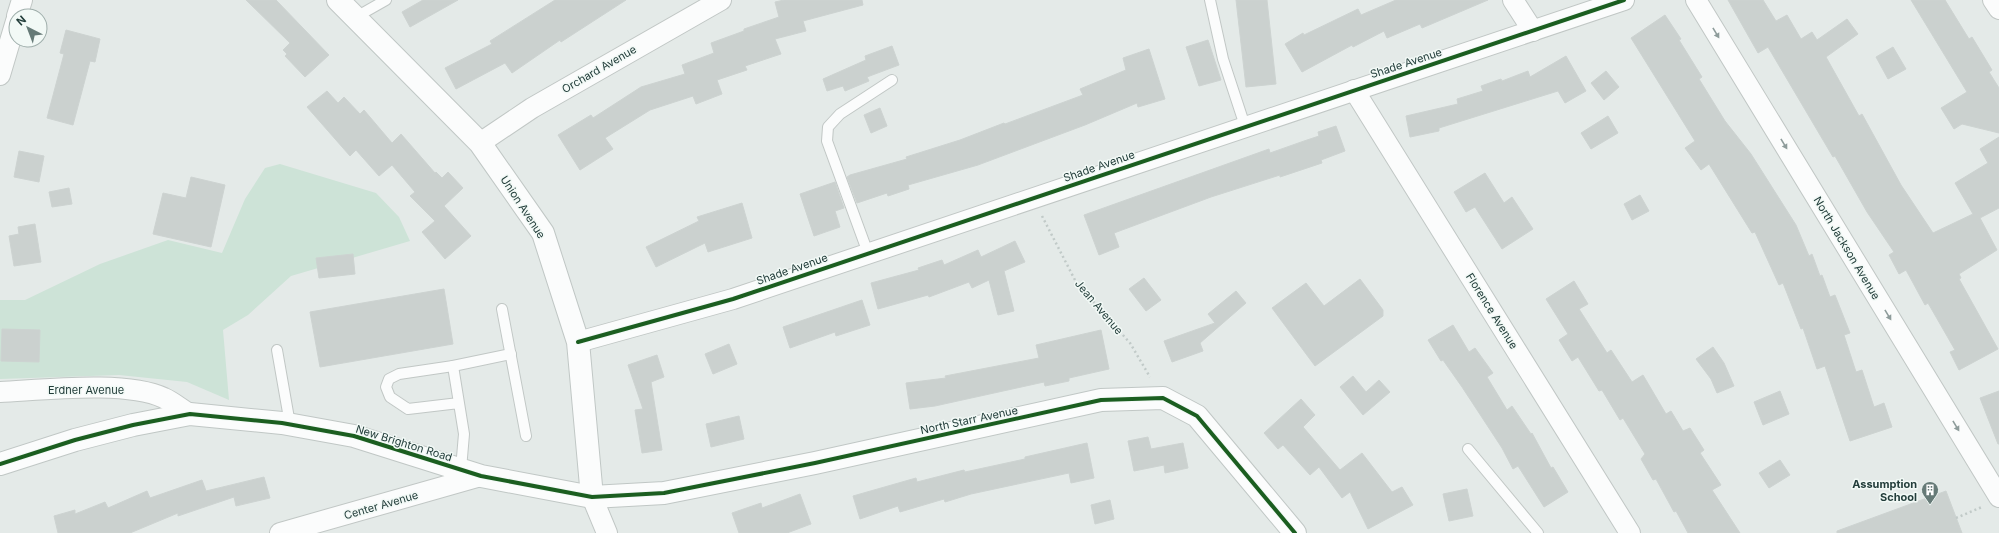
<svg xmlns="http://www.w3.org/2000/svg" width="1999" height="533" font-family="Inter,sans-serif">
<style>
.green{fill:#cde3d7}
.building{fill:#cbd1cf;stroke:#cdd3d1}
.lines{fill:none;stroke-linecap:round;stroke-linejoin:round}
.lane-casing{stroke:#c1c7c5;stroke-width:12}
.street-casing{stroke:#c1c7c5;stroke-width:22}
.secondary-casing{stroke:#c0c7c5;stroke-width:24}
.path{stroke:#c1cac8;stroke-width:2.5;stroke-dasharray:2 3;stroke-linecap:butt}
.lane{stroke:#fbfcfc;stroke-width:10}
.street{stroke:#fbfcfc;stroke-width:20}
.secondary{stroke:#fbfcfc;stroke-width:22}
.cycleway-casing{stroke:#f2f9f6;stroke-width:6}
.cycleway{stroke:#1b5e20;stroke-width:4}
.oneway{fill:#8e9c9b}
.labels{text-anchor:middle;stroke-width:3;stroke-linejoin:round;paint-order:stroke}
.street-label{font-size:11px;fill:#223d3a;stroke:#f2f9f6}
.poi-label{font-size:11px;font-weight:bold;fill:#223d3a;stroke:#f2f9f6;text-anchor:end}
</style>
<rect width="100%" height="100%" fill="#e4eae8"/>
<path class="green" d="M280 164 376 193 399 217 410 241 291 276 248 315 223 330 229 400 187 382 119 375 0 379V300H25L100 264 168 240 222 253 245 199 265 168Z"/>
<g class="building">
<path d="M246 0H276L329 55 305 77 285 56 287 54 283 50 290 43Z"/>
<path d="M423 0H458L410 27 402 12Z"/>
<path d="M555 0H626L561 42 560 40 512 73 505 63 456 89 445 68 492 44 490 41Z"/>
<path d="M784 0H862L863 5 803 21 806 31 775 39 781 54 745 66 747 70 717 80 722 94 696 104 693 96 650 110 605 138 613 149 580 170 558 135 591 115 593 118 641 87 685 74 682 65 714 53 711 43 744 31V29L779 17 775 2Z"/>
<path d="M1236 0H1267L1276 84 1246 87Z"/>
<path d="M1396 0H1488L1422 28 1420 24 1387 38 1384 31 1353 47 1352 45 1302 72 1285 44 1303 33 1304 35 1358 9 1361 15Z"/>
<path d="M1728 0H1763L1776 21 1787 15 1801 39 1812 32 1817 40 1847 19 1858 34 1826 57 1859 116 1862 114 1901 185 1933 233 1973 214 1955 183 1988 163 1980 149 1999 137V208L1980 218 1997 250 1959 274 1961 278 1959 279 1998 349 1959 370 1950 352 1955 350 1928 303 1925 305 1906 270 1899 274 1889 255 1894 252 1867 212 1835 156 1833 157 1768 47 1758 53Z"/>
<path d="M1911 0H1945L1969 39 1972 37 1992 70 1989 72 1999 88V133L1962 124 1954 129 1941 108 1967 92Z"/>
<path d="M1665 15 1681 39 1679 40 1702 77 1699 79 1725 121 1751 154 1796 225 1809 256 1812 254 1820 276 1822 275 1830 297 1835 295 1850 333 1844 335 1856 372 1862 370 1874 407 1884 403 1892 427 1850 441 1825 366 1817 369 1803 328 1801 329 1783 283 1779 285 1755 232 1752 233 1709 164 1701 170 1685 148 1695 141 1631 38Z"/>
<path d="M66 30 100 39 95 62 90 61 73 125 47 118 64 54 60 53Z"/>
<path d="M1208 40 1221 80 1199 86 1186 47Z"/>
<path d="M892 46 899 65 867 77 869 81 845 91 843 86 827 91 823 79 866 60 865 56Z"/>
<path d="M1893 47 1906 69 1888 79 1876 57Z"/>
<path d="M1149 49 1165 99 1138 107 1137 103 1085 125 978 165 908 185 909 189 888 196 887 193 857 203 847 177 850 175 907 159 906 157 960 140 1004 123 1005 124 1083 95 1080 89 1126 70 1123 58Z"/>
<path d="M1566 56 1586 91 1565 103 1558 91 1439 128V131L1410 137 1406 116 1458 104 1457 99 1483 91 1481 86 1501 79 1502 81 1528 71 1530 77Z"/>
<path d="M1606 71 1619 87 1604 100 1591 83Z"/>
<path d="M327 91 338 103 344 97 360 114 364 110 392 143 401 134 435 173 436 172 442 178 448 172 463 188 444 206 471 236 445 259 422 232 435 221 410 196 415 192 392 165 379 176 356 150 350 156 307 107Z"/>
<path d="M880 108 887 126 871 133 864 115Z"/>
<path d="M1608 116 1618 133 1591 149 1581 133Z"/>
<path d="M1336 126 1345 151 1321 160 1322 163 1280 177V175L1211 197 1114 233 1119 247 1099 255 1084 215 1269 149 1270 153 1304 141 1319 136 1318 132Z"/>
<path d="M19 151 44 156 39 182 14 177Z"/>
<path d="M1485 173 1504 203 1512 197 1533 229 1502 249 1475 207 1466 212 1454 192Z"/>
<path d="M191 177 225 185 211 247 153 234 163 193 186 198Z"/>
<path d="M835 182 844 208 835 211 840 227 814 236 800 194Z"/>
<path d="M69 188 72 204 52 207 49 192Z"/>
<path d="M1640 195 1649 211 1632 220 1624 204Z"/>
<path d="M742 203 752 238 708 252 705 243 656 267 646 247 699 221 697 217Z"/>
<path d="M35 224 41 262 14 266 9 236 19 234 18 227Z"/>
<path d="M1015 241 1025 262 1004 271 1014 311 998 315 989 280 972 288 969 282 929 297 928 295 878 309 871 283 919 270 918 268 942 260 944 265 978 250 981 257Z"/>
<path d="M353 254 355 274 319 278 316 258Z"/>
<path d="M1144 278 1161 300 1146 311 1129 289Z"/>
<path d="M1360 279 1383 310V316L1315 366 1272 308 1306 283 1324 306Z"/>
<path d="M1574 281 1588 304 1579 309 1607 353 1611 350 1632 382 1643 375 1666 414 1671 411 1683 431 1690 428 1704 450 1700 453 1721 485 1712 490 1740 533H1688L1676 511 1674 512 1656 479 1653 480 1641 459 1645 454 1623 418 1620 420 1602 390 1599 391 1578 357 1572 361 1559 340 1568 334 1546 299Z"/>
<path d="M444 289 453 344 320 367 310 312Z"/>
<path d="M1236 291 1246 303 1200 343 1203 351 1172 362 1164 341 1215 323 1208 314Z"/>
<path d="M862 300 870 325 836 336 835 332 790 348 783 327Z"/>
<path d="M1453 325 1469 352 1475 348 1493 373 1487 377 1507 410 1512 406 1531 434 1532 433 1551 468 1553 467 1568 492 1544 507 1518 466 1513 469 1502 448 1462 387 1443 360 1441 361 1428 340Z"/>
<path d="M2 329 40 330 39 362 1 361Z"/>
<path d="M1101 330 1109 369 1069 378V381L1045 386 1044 382 935 406 910 409 906 383 946 378 945 376 1039 358 1036 345Z"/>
<path d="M729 344 737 364 713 374 705 354Z"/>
<path d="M1713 347 1724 363 1734 386 1717 393 1711 379 1696 359Z"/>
<path d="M657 355 664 377 651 382 662 450 642 453 635 410 643 409 628 365Z"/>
<path d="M1353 376 1366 392 1379 380 1390 392 1363 415 1340 387Z"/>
<path d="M1780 391 1789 414 1763 425 1754 402Z"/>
<path d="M1999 391V444H1998L1980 398Z"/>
<path d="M1301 399 1315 415 1303 427 1340 470 1362 453 1392 492 1402 487 1413 505 1368 529 1350 492 1342 498 1319 467 1310 475 1283 445 1278 449 1264 433Z"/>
<path d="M739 416 744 439 711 447 706 424Z"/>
<path d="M1148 437 1151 449 1183 443 1188 468 1165 473 1164 465 1134 471 1128 441Z"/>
<path d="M1087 443 1094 478 1071 483 1069 473 971 494 945 502 944 499 900 512 898 506 860 519 853 496 916 478 917 482 964 470 965 472 1025 459V457Z"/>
<path d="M1780 460 1790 475 1769 488 1759 473Z"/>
<path d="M264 477 270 498 236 506 234 497 178 516V513L130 533H58L54 516 75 510V514L105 502 108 508 147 491 150 498 202 480 206 491Z"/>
<path d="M1467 489 1473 516 1449 521 1443 494Z"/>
<path d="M1946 491 1962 533H1837V531Z"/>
<path d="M800 494 811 524 787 533H739L732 513 761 503 762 508Z"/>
<path d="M1110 500 1114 519 1095 524 1091 505Z"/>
</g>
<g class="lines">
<defs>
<g id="lane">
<path d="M1210 0 1223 59 1245 126"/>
<path d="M356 17 386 0"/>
<path d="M868 253 827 141 828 127 840 114 892 80"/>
<path d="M502 309 526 436"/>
<path d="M277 350 290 424"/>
<path d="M453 366 511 354"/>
<path d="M459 403 408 409 390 397 386 387 389 379 399 374 453 366 464 434 461 469"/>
<path d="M1468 449 1538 533"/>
</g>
<g id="street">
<path d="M1513 0 1533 31"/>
<path d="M1696 0 1999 497"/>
<path d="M1993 0 1999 9"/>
<path d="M17 16 22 0"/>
<path d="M0 75 16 21"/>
<path d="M1354 90 1630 533"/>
<path d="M480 143 532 108 721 0"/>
<path d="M578 342 733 299 1624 0"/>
<path d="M0 392C42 390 127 380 164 398 173 402 181 409 190 414"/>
<path d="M592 497 607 533"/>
<path d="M280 533 481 476"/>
</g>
<g id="secondary">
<path d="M338 0 480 143 543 233 578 342 592 497"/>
<path d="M0 464 75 440 133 425 190 414 282 423 354 436 481 476 592 497 664 493 815 463 1101 400 1163 398 1197 416 1295 533"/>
</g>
</defs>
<use href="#lane" class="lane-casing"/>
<use href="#street" class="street-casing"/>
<use href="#secondary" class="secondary-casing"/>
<g class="path">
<path d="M1042 216 1076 282 1130 343 1150 377"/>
<path d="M1956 518 1982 507"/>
</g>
<use href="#lane" class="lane"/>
<use href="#street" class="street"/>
<use href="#secondary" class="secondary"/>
<defs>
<g id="cycleway">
<path d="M578 342 733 299 1624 0"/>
<path d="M0 464 75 440 133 425 190 414 282 423 354 436 481 476 592 497 664 493 815 463 1101 400 1163 398 1197 416 1295 533"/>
</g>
</defs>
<use href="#cycleway" class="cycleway-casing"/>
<use href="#cycleway" class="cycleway"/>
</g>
<defs><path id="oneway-solid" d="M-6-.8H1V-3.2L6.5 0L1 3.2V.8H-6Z"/></defs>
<g class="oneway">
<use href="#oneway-solid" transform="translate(1716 33) rotate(59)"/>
<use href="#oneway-solid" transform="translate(1784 144) rotate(59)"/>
<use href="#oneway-solid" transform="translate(1888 315) rotate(59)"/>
<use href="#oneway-solid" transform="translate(1956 426) rotate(59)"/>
</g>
<defs>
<symbol id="building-pin" viewBox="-11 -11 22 30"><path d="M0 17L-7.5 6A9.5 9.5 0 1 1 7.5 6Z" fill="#667a77" stroke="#f2f9f6"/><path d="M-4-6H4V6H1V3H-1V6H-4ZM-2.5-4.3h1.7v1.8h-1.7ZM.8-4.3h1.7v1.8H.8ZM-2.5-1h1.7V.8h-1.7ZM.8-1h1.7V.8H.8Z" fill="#fff"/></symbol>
</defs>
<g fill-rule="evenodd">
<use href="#building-pin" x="1920" y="480" width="20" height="27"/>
</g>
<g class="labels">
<g class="street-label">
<text transform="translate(1406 63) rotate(-18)" y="4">Shade Avenue</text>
<text transform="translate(599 69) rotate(-30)" y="4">Orchard Avenue</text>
<text transform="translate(1099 166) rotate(-19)" y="4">Shade Avenue</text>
<text transform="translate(523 207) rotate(57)" y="4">Union Avenue</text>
<text transform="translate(1847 248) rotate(59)" y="4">North Jackson Avenue</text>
<text transform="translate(792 269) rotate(-19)" y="4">Shade Avenue</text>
<text transform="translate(1099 307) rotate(50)" y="4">Jean Avenue</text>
<text transform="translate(1492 311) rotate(58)" y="4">Florence Avenue</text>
<text x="86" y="394">Erdner Avenue</text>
<text transform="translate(969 420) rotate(-12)" y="4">North Starr Avenue</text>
<text transform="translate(404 443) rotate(17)" y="4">New Brighton Road</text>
<text transform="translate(381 505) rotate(-16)" y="4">Center Avenue</text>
</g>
<g class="poi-label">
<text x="1917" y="488">Assumption<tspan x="1917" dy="13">School</tspan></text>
</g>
</g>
<g transform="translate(28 28) rotate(318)"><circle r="19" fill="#f2f9f6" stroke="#9faeab"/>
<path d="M0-3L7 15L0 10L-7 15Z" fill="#667a77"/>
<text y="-6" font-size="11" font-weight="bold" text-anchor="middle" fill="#223d3a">N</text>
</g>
</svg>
